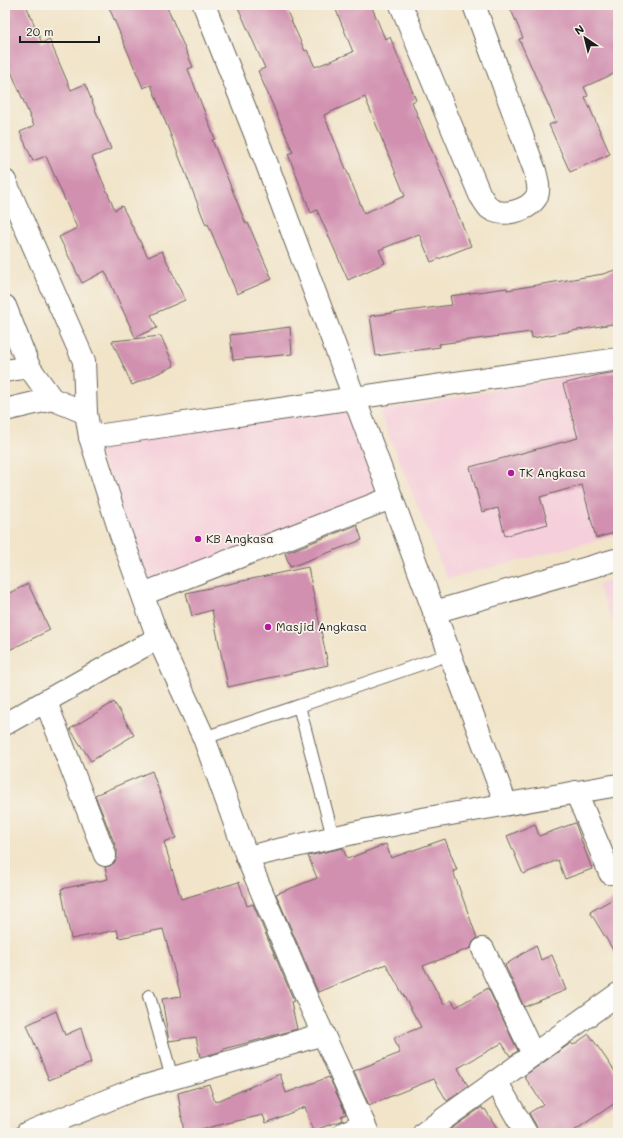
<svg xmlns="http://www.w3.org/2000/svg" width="623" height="1138" font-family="Mali,sans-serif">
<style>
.built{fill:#f5cfdb}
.building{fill:#d190b0;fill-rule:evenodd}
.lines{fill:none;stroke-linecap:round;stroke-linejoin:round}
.lane-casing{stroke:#676259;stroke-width:14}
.street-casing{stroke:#676259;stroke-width:24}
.lane{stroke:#fff;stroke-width:12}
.street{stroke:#fff;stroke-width:22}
.poi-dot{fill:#b5179e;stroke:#f7f3e8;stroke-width:1.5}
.labels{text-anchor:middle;stroke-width:3.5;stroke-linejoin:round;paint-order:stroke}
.poi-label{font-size:12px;fill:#1c1c1c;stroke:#f7f3e8;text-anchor:start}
</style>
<rect width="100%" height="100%" fill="#f7f3e8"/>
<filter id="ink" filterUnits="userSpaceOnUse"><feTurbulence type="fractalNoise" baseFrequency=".025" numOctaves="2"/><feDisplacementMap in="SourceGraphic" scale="8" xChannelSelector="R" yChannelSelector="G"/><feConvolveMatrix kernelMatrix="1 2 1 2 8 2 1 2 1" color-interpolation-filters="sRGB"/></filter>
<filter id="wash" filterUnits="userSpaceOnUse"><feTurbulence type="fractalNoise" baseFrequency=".012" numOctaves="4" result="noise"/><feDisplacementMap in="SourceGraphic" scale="16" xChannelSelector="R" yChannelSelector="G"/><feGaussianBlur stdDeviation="0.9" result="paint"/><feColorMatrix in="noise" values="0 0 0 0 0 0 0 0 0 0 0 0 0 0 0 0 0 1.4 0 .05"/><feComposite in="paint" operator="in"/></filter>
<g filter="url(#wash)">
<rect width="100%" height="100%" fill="#f1e4c9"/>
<g class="built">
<path d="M617 368 618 372V535L447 579 379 411Z"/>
<path d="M347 406 383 493 148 585 96 444Z"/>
<path d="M618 576V633L597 585Z"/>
</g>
<g id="blocks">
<g class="building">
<path d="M5 5H26L42 43 49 39 71 90 85 84 111 149 92 157 115 210 122 206 148 257 162 251 185 300 151 315 157 328 135 337 105 271 82 283 59 237 77 228 46 156 33 161 20 132 34 126 5 57Z"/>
<path d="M108 5H166L193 67 188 69 215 139 212 140 246 224 248 223 272 279 237 294 208 224 206 225 151 85 143 88Z"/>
<path d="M237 5H284L305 51 307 50 315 67 353 52 334 5H371L385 39 390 37 416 100 412 102 471 246 431 262 419 234 379 250 385 263 348 280 317 210 311 213 288 154 293 152 258 71 265 68ZM365 97 405 196 364 213 324 115Z"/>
<path d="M509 5H618V72L584 87 588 96 585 97 610 154 570 172 549 125 556 122 519 39 523 38Z"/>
<path d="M618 269V323L532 338 531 332 439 344 440 347 376 356 370 316 452 305 450 296 507 288V290L603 274Z"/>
<path d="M290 327 292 354 233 360 230 335Z"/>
<path d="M161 336 174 366 132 385 112 341Z"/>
<path d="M618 372V532L596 538 582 485 540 497 548 524 505 536 498 508 482 512 470 467 578 438 563 384 598 375Z"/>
<path d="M357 525 362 540 290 567 285 553Z"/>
<path d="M308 567 328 665 228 687 212 610 192 616 186 593Z"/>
<path d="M28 584 50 630 5 652V595Z"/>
<path d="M114 702 134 735 91 761 70 729Z"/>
<path d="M152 771 176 838 164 842 181 899 239 882 247 906 253 904 294 1001 291 1002 297 1029 251 1042 223 1049V1051L200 1057 196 1037 169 1041 162 999 181 996 163 929 119 938 117 930 71 939 61 889 108 879 105 867 110 866 114 863 117 857V850L95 795Z"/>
<path d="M575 823 592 869 565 879 558 860 523 874 507 836 535 824 539 836Z"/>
<path d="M445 839 457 870 453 871 477 938 473 942 471 948 423 966 444 1005 451 1000 456 1007 488 988 518 1051 510 1056 502 1043 458 1068 468 1086 447 1101 434 1079 369 1105 354 1071 400 1053 394 1038 421 1027 386 964 318 992 276 894 317 878 308 856 343 848 347 859 386 844 391 858Z"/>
<path d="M618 896V958L590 912Z"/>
<path d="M536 945 541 960 552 955 566 990 524 1007 505 965Z"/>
<path d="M56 1011 65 1035 81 1028 91 1063 49 1080 27 1025Z"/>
<path d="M589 1034 618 1076V1101L571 1133H538L537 1127 529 1113 543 1104 524 1076 571 1043 573 1045Z"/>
<path d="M280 1074 286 1093 329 1077 346 1114 341 1116 342 1120 313 1131 305 1107 266 1123 263 1115 184 1133 178 1093 209 1084 215 1102Z"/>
<path d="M482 1107 483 1110 485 1109 500 1133H445Z"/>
</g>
</g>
</g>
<g filter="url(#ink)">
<use href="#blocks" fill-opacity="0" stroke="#676259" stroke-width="1"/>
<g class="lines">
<defs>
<g id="lane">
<path d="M299 706 450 654"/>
<path d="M204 738 299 706 333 837"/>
<path d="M149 996 172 1078"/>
</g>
<g id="street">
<path d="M204 5 265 159 506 804"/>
<path d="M401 5 480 195C483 199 486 205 489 208 502 218 529 211 537 196 540 189 537 179 535 171L474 5"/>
<path d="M5 181 84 361 86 413 90 437 120 532 158 638 204 738 247 857 305 994 368 1133"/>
<path d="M5 306 29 367 52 399 86 413"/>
<path d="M5 371 29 367"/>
<path d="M5 410 52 399"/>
<path d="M90 437 618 359"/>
<path d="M143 594 391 498"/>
<path d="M434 612 615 560"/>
<path d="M46 702 105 855"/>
<path d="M5 724 158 638"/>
<path d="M576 792 610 873"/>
<path d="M247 857 358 832 422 819 618 785"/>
<path d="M483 949 533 1054"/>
<path d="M496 1081 526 1133"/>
<path d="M27 1133 135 1089 267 1051 323 1034"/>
<path d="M344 1133 364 1124"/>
<path d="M424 1133 618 994"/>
</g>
</defs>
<use href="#lane" class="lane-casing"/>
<use href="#street" class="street-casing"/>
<use href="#lane" class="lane"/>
<use href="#street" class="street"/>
</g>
</g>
<g class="poi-dot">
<circle cx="511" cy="473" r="4"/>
<circle cx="198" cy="539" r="4"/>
<circle cx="268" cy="627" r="4"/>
</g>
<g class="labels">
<g class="poi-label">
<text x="519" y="477">TK Angkasa</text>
<text x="206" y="543">KB Angkasa</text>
<text x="276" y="631">Masjid Angkasa</text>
</g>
</g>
<rect width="623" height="1138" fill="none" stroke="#f7f3e8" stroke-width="20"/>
<g transform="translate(585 38) rotate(325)" stroke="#f7f3e8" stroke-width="3" paint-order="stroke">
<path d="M0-3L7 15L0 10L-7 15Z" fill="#1c1c1c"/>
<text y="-6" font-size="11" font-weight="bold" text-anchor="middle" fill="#1c1c1c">N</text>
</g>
<path d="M20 36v6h79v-6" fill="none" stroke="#1c1c1c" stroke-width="2"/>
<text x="26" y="36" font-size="12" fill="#1c1c1c" stroke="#f7f3e8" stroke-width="3" paint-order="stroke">20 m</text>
</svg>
